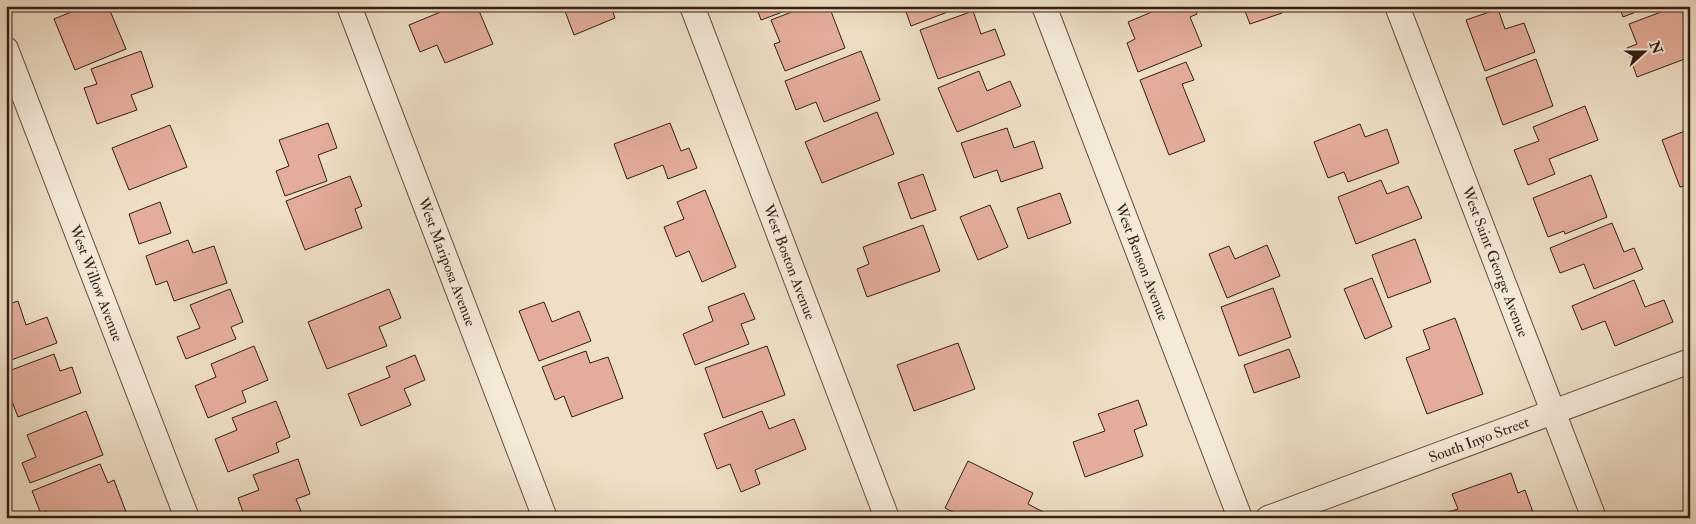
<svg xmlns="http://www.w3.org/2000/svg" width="1696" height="524" font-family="'IM FELL Double Pica',serif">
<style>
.building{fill:#e4ad9b;stroke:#371d14}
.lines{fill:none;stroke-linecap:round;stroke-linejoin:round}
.minor-casing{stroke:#654e40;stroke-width:26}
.minor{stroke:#f5eada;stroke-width:24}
.labels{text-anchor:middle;stroke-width:4;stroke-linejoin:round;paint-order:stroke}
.street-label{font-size:15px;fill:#371d14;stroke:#f5eada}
</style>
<rect width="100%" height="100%" fill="#efdfc6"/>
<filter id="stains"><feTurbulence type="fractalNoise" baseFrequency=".004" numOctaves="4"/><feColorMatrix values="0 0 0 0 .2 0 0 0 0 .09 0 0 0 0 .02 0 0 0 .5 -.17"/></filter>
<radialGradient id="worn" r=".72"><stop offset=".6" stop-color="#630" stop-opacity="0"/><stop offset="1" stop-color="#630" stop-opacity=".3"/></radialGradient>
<g class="building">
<path d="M86 6H108L126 49 75 70 54 19Z"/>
<path d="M455 6H477L493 44 445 63 437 45 420 52 409 25Z"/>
<path d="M563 6H611L615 18 574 35Z"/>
<path d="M756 6H787L788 10 761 20Z"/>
<path d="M807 6H829L845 48 785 71 774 44 780 42 771 20Z"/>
<path d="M904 6H957L958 8 911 26Z"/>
<path d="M1166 6H1194L1197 14 1190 17 1202 46 1138 72 1127 43 1135 39 1128 22Z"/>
<path d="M1243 6H1279L1282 13 1250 24Z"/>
<path d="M1619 6H1651L1623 17Z"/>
<path d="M1677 6H1688L1690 11V57L1637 77 1627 48 1637 44 1629 24Z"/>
<path d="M1498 9 1505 29 1524 23 1535 52 1485 71 1466 20Z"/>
<path d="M973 11 981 34 995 29 1005 55 938 79 920 30Z"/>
<path d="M141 51 153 87 131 95 137 110 97 124 84 88 97 84 91 69Z"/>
<path d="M861 51 880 100 824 122 816 102 796 110 785 81Z"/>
<path d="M1536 59 1553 106 1503 125 1486 78Z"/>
<path d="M1186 62 1194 80 1182 84 1205 141 1169 155 1140 80Z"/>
<path d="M979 71 987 91 1010 81 1021 106 957 132 938 88Z"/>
<path d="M1585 106 1598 140 1549 159 1555 174 1528 185 1514 150 1539 141 1533 127Z"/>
<path d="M877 112 894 154 822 183 805 142Z"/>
<path d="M328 123 337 148 318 155 327 181 285 196 276 171 289 166 279 140Z"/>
<path d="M670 123 681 151 689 148 697 168 668 179 663 165 627 179 614 144Z"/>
<path d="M1360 124 1365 137 1387 129 1399 163 1348 182 1344 172 1328 178 1314 142Z"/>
<path d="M170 125 187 167 129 190 112 148Z"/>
<path d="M1007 128 1014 148 1034 141 1043 168 1001 182 997 170 974 178 961 143Z"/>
<path d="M1690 129V184L1680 187 1662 140Z"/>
<path d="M923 174 936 210 911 219 898 183Z"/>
<path d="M1591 175 1607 217 1565 234 1564 231 1548 237 1533 198Z"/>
<path d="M350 176 362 206 355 209 362 228 305 250 286 201Z"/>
<path d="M1381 180 1387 194 1408 186 1422 218 1356 244 1338 197Z"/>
<path d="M705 190 736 267 702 282 689 251 676 257 664 227 684 219 677 202Z"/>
<path d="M1060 193 1071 223 1028 239 1017 208Z"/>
<path d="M160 202 171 233 139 244 129 214Z"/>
<path d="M990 205 1008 247 978 260 960 217Z"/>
<path d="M1612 223 1624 252 1634 248 1643 269 1594 289 1584 264 1560 273 1550 248Z"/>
<path d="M923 225 940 271 867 297 857 269 869 264 863 247Z"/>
<path d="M1415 239 1431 282 1388 298 1372 255Z"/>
<path d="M188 240 193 253 214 246 227 283 174 301 167 281 156 285 146 256Z"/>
<path d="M1267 245 1280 276 1227 298 1209 254 1229 246 1235 259Z"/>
<path d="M1372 278 1392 327 1365 339 1344 289Z"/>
<path d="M1634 280 1645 307 1664 300 1673 322 1615 346 1605 321 1582 330 1572 306Z"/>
<path d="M1273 288 1291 337 1239 356 1221 307Z"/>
<path d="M230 289 243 322 231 327 236 339 186 359 177 337 200 328 190 305Z"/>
<path d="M389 289 401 318 379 327 387 346 327 369 308 322Z"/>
<path d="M744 293 755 319 741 324 749 344 695 365 683 334 713 321 708 307Z"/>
<path d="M18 301 26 325 47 317 57 343 6 362V305Z"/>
<path d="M544 302 552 322 579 311 591 341 539 361 519 311Z"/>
<path d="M1455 318 1483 394 1427 414 1406 358 1430 349 1423 330Z"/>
<path d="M958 343 975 389 914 411 897 365Z"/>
<path d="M254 346 268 380 242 391 246 402 208 418 195 386 216 377 211 364Z"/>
<path d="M767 346 785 395 723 418 705 368Z"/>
<path d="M1289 349 1300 377 1254 393 1244 365Z"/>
<path d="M586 351 590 363 608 357 623 398 572 417 564 396 555 400 542 367Z"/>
<path d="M54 354 60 371 72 367 81 393 18 417 9 394 6 395V372Z"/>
<path d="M415 355 425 380 404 389 411 405 361 426 348 394 390 377 386 367Z"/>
<path d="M1138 400 1147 425 1134 430 1143 456 1085 477 1073 442 1105 431 1098 414Z"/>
<path d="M276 401 290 437 276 443 279 452 228 472 215 439 237 430 232 418Z"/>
<path d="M86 411 103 455 30 483 22 463 36 457 27 435Z"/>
<path d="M762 411 769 429 794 419 806 449 755 470 760 484 741 492 730 464 717 469 704 434Z"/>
<path d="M298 459 310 494 296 499 301 511 283 518H245L238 498 259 490 253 475Z"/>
<path d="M968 461 1033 493 1028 504 1051 516 1050 518H965L945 508Z"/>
<path d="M100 464 108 483 114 480 126 512 111 518H49L46 511 41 514 32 491Z"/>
<path d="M1511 473 1518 493 1525 490 1535 518H1446L1445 513 1458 509 1452 494Z"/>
</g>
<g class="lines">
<defs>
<g id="minor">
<path id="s1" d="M349 6 545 518"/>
<path id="s2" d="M692 6 887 518"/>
<path id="s3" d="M1044 6 1240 518"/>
<path id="s4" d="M1397 6 1594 518"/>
<path id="s5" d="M6 49 187 518"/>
<path id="s6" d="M1268 518 1690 361"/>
</g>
</defs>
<use href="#minor" class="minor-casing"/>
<use href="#minor" class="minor"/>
</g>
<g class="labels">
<g class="street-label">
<text dy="5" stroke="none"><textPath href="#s1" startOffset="274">West Mariposa Avenue</textPath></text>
<text dy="5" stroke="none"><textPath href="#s2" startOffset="274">West Boston Avenue</textPath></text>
<text dy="5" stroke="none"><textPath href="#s3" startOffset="274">West Benson Avenue</textPath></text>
<text dy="5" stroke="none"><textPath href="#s4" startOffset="274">West Saint George Avenue</textPath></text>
<text dy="5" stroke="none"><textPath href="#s5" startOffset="251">West Willow Avenue</textPath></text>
<text dy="5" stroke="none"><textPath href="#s6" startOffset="225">South Inyo Street</textPath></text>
</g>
</g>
<rect width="1696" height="524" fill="none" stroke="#efdfc6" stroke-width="25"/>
<rect x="8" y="8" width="1681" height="509" fill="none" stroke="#371d14" stroke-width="2.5"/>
<rect x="12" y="12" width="1671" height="499" fill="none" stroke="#371d14"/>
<g transform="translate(1644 52) rotate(69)" stroke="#f5eada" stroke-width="4" paint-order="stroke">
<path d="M0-4L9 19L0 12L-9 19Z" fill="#371d14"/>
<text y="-8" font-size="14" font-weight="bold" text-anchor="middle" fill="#371d14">N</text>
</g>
<rect width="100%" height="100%" filter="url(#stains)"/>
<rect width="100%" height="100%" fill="url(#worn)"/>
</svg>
